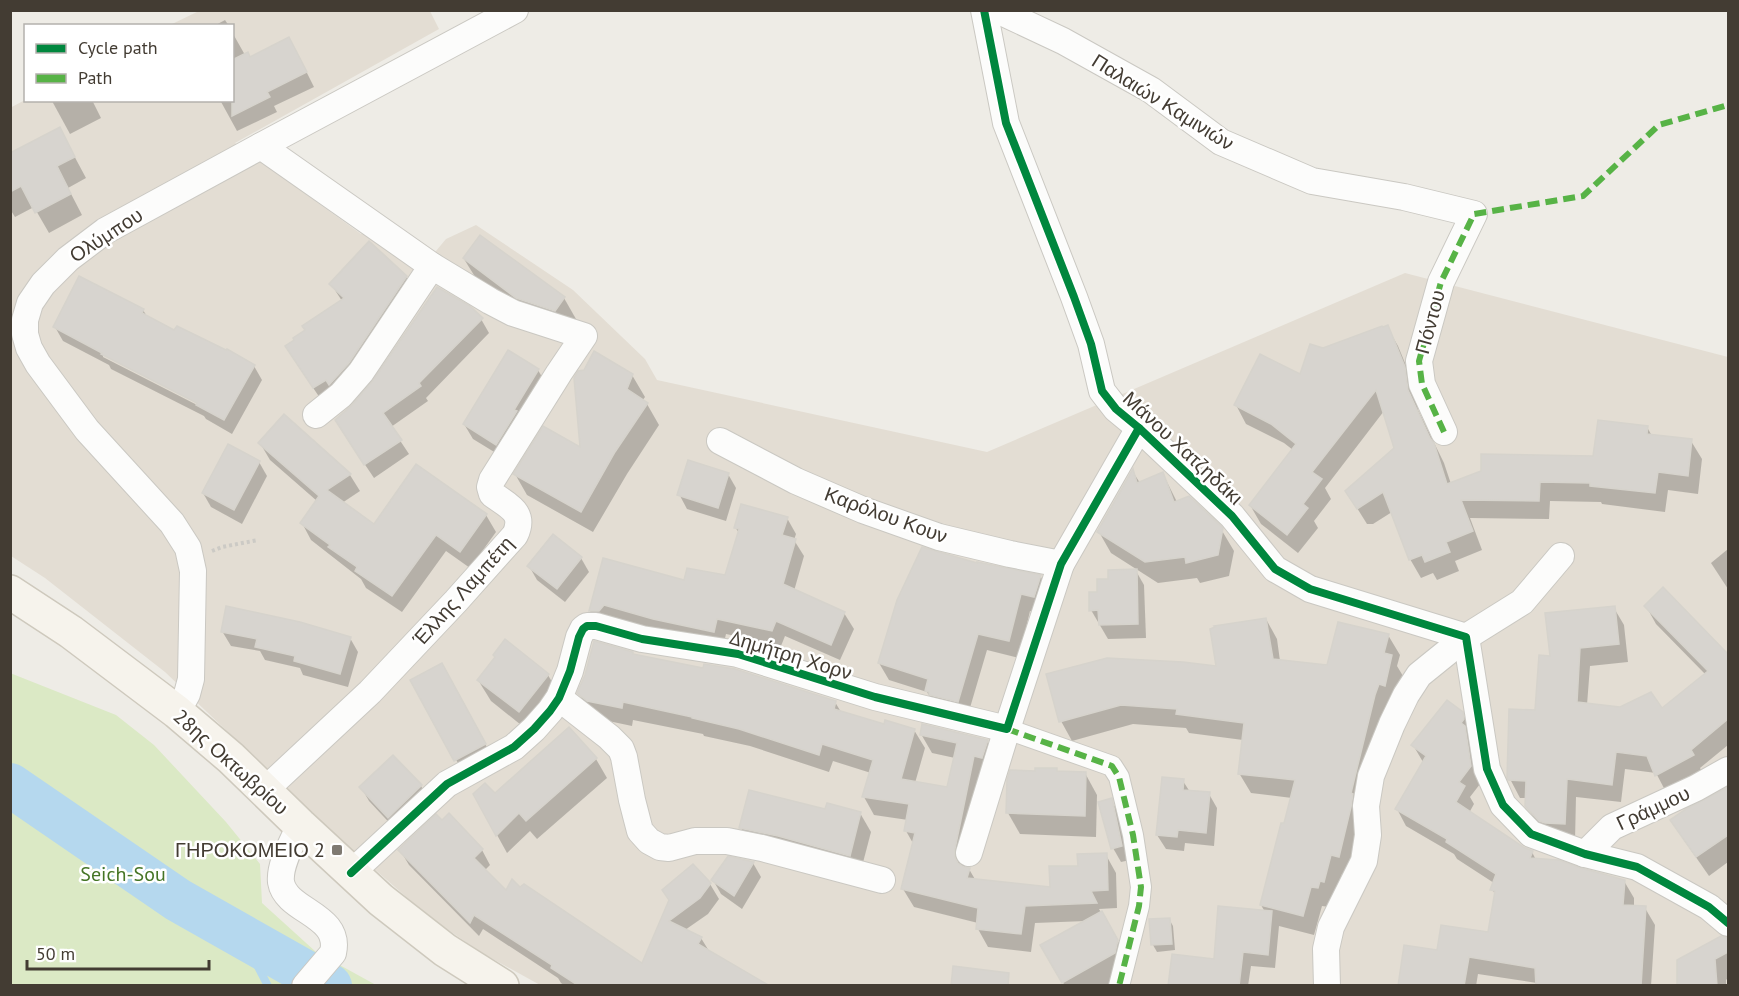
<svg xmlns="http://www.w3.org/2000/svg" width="1739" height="996" font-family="'PT Sans',sans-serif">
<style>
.residential{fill:#e3ddd3}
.green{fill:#dbe9c5}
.shadow{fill:#0003;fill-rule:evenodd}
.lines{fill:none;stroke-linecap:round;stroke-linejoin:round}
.stream{stroke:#b5d8ee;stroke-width:8}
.river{stroke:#b5d8ee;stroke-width:44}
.building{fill:#d7d4cf;stroke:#d6d3cc;stroke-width:1.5}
.pedestrian-casing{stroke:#cac8c2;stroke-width:22}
.minor-casing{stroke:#cac8c2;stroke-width:28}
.secondary-casing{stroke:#cec9bd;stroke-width:36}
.path{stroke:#cccac5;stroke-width:4;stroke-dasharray:3 3;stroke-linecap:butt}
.pedestrian{stroke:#fcfcfb;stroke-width:20}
.minor{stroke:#fcfcfb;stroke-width:26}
.secondary{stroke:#f6f3ec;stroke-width:33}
.quiet{stroke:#57b346;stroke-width:6;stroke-dasharray:12 6;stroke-linecap:butt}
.cycleway-casing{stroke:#fff;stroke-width:11}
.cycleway{stroke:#00873e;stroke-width:8}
.poi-dot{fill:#7f7a72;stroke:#fff;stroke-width:2}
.labels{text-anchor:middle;stroke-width:5;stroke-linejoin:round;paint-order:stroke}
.street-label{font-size:20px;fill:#433c33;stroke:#fff}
.poi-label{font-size:20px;fill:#433c33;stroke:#fff;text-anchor:end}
.park-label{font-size:20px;fill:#457526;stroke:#fff}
</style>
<rect width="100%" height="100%" fill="#eeece6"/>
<path class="residential" d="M199 11H430L439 29 235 143 361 234 368 229 421 269 446 239 476 225 573 290 645 359 657 380 987 452 1405 273 1728 357V985H540L482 953 428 916 339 838 165 672 45 578 11 556 10 108 25 100H232V26L170 25Z"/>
<path class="green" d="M10 673 116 715 154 745 226 822 260 864 262 903 316 952 376 985H11Z"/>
<g class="shadow">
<path d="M225 20 229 26H214Z"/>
<path d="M232 32 245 55 250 58 297 53 314 87 274 106 277 112 237 131 220 100H232Z"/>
<path d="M92 100 101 118 70 134 52 101Z"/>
<path d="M71 150 86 178 68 188 82 215 49 233 34 207 15 217 10 209V155Z"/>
<path d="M464 259 564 298 576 319 567 331 477 280Z"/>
<path d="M406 277 414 291 322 401 295 361 342 301 331 284Z"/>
<path d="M143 310 148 318 254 366 262 380 232 434 206 419 204 416 111 369 109 365 63 341 55 327ZM103 354 204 405 203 408 103 357Z"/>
<path d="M481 319 489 333 426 398 428 401 391 427 409 454 374 478 345 435Z"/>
<path d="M1387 327 1398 346 1415 387 1418 410 1444 463 1451 484 1595 458 1647 427 1652 436 1691 441 1702 459 1698 494 1668 490 1665 512 1602 504 1601 502 1550 501 1549 519 1470 518 1482 550 1455 561 1459 571 1437 580 1433 573 1421 578 1410 559 1392 512 1373 524H1367L1347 492 1396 448 1384 411 1325 488 1331 499 1314 521 1318 528 1298 553 1261 524 1250 505 1293 450 1284 443 1246 424 1236 405 1301 376 1323 350Z"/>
<path d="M538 370 546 384 504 458 473 439 464 424Z"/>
<path d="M585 371 632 375 645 397 642 401 647 404 659 425 627 474 593 532 527 495 515 474 582 450Z"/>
<path d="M284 416 350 475 360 491 342 503 375 526 486 515 496 532 470 568 446 551 402 612 366 588 361 579 311 540 302 523 317 501 270 460 260 443Z"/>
<path d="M259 462 267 476 242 524 211 507 203 493Z"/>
<path d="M1133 472 1140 483 1163 474 1177 502 1221 529 1234 551 1229 576 1200 583 1197 578 1158 583 1111 553 1099 532Z"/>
<path d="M728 474 736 488 726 521 687 509 679 494Z"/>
<path d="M787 518 796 534 794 540 804 556 794 591 844 613 854 629 840 660 785 636 781 646 726 634 723 647 599 626 590 611 604 560 685 582 726 577 739 533 735 527Z"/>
<path d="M553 537 581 558 589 572 565 602 537 580 529 566Z"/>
<path d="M1728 549V589L1711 563Z"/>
<path d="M978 563 1041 577 1050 594 1044 614 1030 611 1019 658 987 650 967 718 936 708 927 692 889 680 879 663Z"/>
<path d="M1136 571 1144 585 1146 638 1108 639 1091 610 1099 593 1109 581Z"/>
<path d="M1663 590 1728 656V745L1700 768 1703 774 1666 792 1656 773 1625 769 1621 802 1576 797 1575 841 1537 824 1527 806V798H1520L1509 777 1537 712 1552 657 1614 608 1624 625 1628 662 1590 666 1587 705 1662 711 1706 675 1656 624 1646 606Z"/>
<path d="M1266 619 1277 639 1280 661 1329 667 1388 635 1400 655 1397 666 1403 676 1349 876 1342 874 1334 901 1329 907 1322 906 1314 935 1279 926 1275 968 1251 966 1248 986H1208L1215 960 1265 912 1261 905 1292 798 1251 793 1239 773 1243 740 1189 733 1186 728 1133 724 1072 741 1061 721 1218 668Z"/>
<path d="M222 631 350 638 358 652 348 687 303 675 300 668 265 660 260 651 231 646Z"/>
<path d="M633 655 835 702 841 712 885 726 914 730 925 748 915 783 948 789 955 758 932 753 921 734 987 741 998 759 984 774 964 869H969L976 881 1052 889 1079 867 1106 855 1116 873 1117 908 1099 909 1130 962 1126 974 1107 986H1065L1042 946 1086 921 1035 923 1031 952 988 947 978 929V923L914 907 903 889 914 845 906 831 908 820 874 815 864 797 871 773 833 761 829 772 750 746 704 736 703 734 633 720 632 726 599 719 589 711 579 693Z"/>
<path d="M496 658 548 675 560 696 531 733 491 701 478 680Z"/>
<path d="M412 681 454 686 497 766 468 781Z"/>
<path d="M1462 713 1472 731 1480 784 1470 797 1474 804 1469 813 1525 849 1532 852 1536 860 1624 881 1634 898V907L1645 908 1655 925 1651 986H1537V983L1478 974 1476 986H1400L1438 952 1490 934 1496 896 1492 889 1494 883 1457 859 1454 854 1406 826 1397 809 1423 762 1413 745Z"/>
<path d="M569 729 596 759 607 778 537 839 530 831 507 853 475 795H495Z"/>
<path d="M1058 773H1085L1097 795 1096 837 1020 834 1008 813Z"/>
<path d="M1183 781 1190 792 1209 794 1217 808 1214 846 1185 843 1184 851 1166 849 1157 835Z"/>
<path d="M421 786 429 800 397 831 369 801 361 787Z"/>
<path d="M1728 789V862L1709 876 1684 840 1672 820 1687 810Z"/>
<path d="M1111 800 1119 814 1130 860 1121 862 1113 848Z"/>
<path d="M827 811 860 813 871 832 860 874 752 847 741 828Z"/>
<path d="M400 850H482L490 865 484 871 506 892 520 889 642 965 670 902 710 884 719 899 708 914 685 930 701 938 709 951 764 986H565L561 983 558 978 483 929 479 936 409 865Z"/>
<path d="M729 858 753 863 761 877 742 909 721 894 713 880Z"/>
<path d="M1169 919 1173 926 1175 950 1157 952 1153 945 1151 921Z"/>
<path d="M1726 939H1728V978L1726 980V986H1678Z"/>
</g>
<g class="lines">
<path class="stream" d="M242 936 268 986"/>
<path class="river" d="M10 785 178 900 330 986"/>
</g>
<g class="building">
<path d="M289 37 307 72 267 92 270 97 232 116V60L248 52 250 57Z"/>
<path d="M60 127 75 157 57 166 71 194 35 213 21 186 10 192V153Z"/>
<path d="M480 235 565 297 555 311 516 298 463 258Z"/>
<path d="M369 241 407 276 349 363 329 385 326 380 313 388 285 346 294 340 293 338 305 330 302 326 344 298 329 284Z"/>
<path d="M79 276 144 309 142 313 174 330 177 326 226 350 227 349 255 365 224 420 196 405 197 403 101 354 102 353 53 327Z"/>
<path d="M437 287 470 306 483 318 419 383 421 386 383 413 402 440 364 465 335 420 352 405 373 380Z"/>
<path d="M1388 325 1405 367 1408 390 1430 438 1434 443 1447 484 1481 471V454L1593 456 1598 420 1648 426 1647 434 1692 439 1688 476 1658 472 1655 493 1590 486V483L1540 482 1539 501 1461 500 1473 531 1446 542 1450 552 1425 562 1422 555 1409 560 1383 492 1357 509 1345 491 1394 448 1376 390 1312 472 1322 479 1303 504 1308 508 1287 535 1249 505 1296 444 1271 424 1234 405 1260 354 1300 374 1310 344 1323 348 1382 326 1383 327Z"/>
<path d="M508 350 539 369 514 410 517 411 496 445 463 424Z"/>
<path d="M594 351 633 374 627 389 648 403 615 452 581 512 513 474 543 426 580 447 574 378 578 371 584 370Z"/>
<path d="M284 414 351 474 327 490 374 524 416 464 487 514 460 552 436 535 392 596 355 571 357 567 328 547 330 545 300 523 319 496 258 443Z"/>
<path d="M228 444 260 461 234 510 202 493Z"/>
<path d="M688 460 729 473 718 508 677 495Z"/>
<path d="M1133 469 1137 483 1163 472 1174 502 1189 496 1221 526 1223 528 1218 555 1186 563 1185 557 1145 562 1097 532Z"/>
<path d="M741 504 788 517 782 535 796 539 783 584 845 612 831 645 776 621 772 631 717 619 714 632 653 619 604 605 599 611H589L603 558 684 580 687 568 725 575 739 529 734 528Z"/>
<path d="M553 534 582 557 557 589 527 566Z"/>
<path d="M922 547 977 563V562L1041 575 1034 597 1021 594 1009 641 978 634 958 702 929 695V692L925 691 928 679 878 663 897 600Z"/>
<path d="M1137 569 1138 624 1099 625 1098 610 1089 611V592H1097V579H1108V570Z"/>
<path d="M1663 587 1728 654V719L1691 750 1694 755 1655 776 1647 756 1616 752 1612 785 1567 779 1565 824 1545 823 1539 821 1525 806 1526 781 1508 780 1507 778 1509 709 1535 710 1539 655 1550 656 1545 613 1615 606 1619 644 1580 648 1577 702 1620 707 1651 692 1662 708 1708 671 1644 606Z"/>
<path d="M226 606 300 622 351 637 340 674 294 661 295 656 255 647 257 639 221 632Z"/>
<path d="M1266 618 1273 659 1327 665 1338 622 1389 634 1384 653 1392 655 1385 686 1379 684 1375 695 1351 793 1353 794 1351 807 1339 857 1331 855 1324 882 1320 881 1318 888 1311 887 1303 916 1260 905 1281 823H1284L1295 780 1238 774 1244 723 1176 714 1177 709 1121 705 1059 722 1046 674 1107 658 1183 662 1216 666 1210 629 1215 627 1214 626Z"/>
<path d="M505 639 549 674 519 712 477 680 495 657 493 655Z"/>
<path d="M594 641 633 652V654L703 668 704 664 735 669 836 701 834 709 884 724 885 720 915 729 901 779 947 787 957 743 920 735 922 724 988 740 982 758 974 756 955 849V857L958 863 964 867 970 868 967 878 1050 887 1049 866H1078L1077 854 1107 853 1108 890 1091 891 1097 903 1025 906 1021 934 976 929 978 908 901 889 915 833 904 831 909 804 862 797 873 760 822 744 819 755 739 729 692 718V717L623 702 622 708 587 701 577 693 585 675Z"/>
<path d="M442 663 486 744 454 761 410 680Z"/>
<path d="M1447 700 1463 712 1464 719 1461 723 1465 726 1471 766 1459 782 1465 786 1456 802 1525 848 1533 851 1530 858 1559 860 1581 868 1625 880 1623 905 1646 906 1641 986H1536L1535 968 1469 957 1464 986H1398L1404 945 1437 950 1441 925 1488 932 1495 891 1490 890 1496 874 1446 842 1447 839 1395 809 1426 756 1411 745Z"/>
<path d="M569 727 597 758 526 821 519 813 496 836 473 794 485 783 495 793Z"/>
<path d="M393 755 422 785 388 818 359 787Z"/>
<path d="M1035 768H1057V771L1086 772 1085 816 1006 813 1007 780 1010 770 1035 771Z"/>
<path d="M1162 777 1184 779 1183 790 1210 792 1206 833 1178 830 1177 837 1156 835Z"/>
<path d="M1728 787V835L1696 857 1670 820 1686 809Z"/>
<path d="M749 790 825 809 827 803 861 812 850 856 778 836 739 828Z"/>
<path d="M1112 798 1122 846 1111 849 1098 802Z"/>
<path d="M449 813 483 849 474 858 506 890 512 879 520 887 524 884 642 963 669 900 662 890 693 864 711 883 700 898 669 921 702 937 698 944 770 986H579L551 968 552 965 474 915 470 923 398 850 436 814 442 820Z"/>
<path d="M728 856 754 862 734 896 711 880Z"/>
<path d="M1218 906 1272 911 1268 955 1243 952 1239 986H1168L1172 954 1214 959Z"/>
<path d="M1102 911 1118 940 1115 953 1062 983 1040 945Z"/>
<path d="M1170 918 1172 944 1151 945 1149 919Z"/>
<path d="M1721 936 1728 938V952L1715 959 1717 986H1677V960Z"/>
<path d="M953 966 1009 973 1008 986H951Z"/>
</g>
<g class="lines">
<defs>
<path id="pedestrian" d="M1007 729 1112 766 1119 777 1133 835 1141 887 1139 906 1119 986"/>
<g id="minor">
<path d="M984 10 1006 123 1074 297 1091 344 1102 391 1116 409 1139 428 1232 516 1275 569 1310 589 1466 637 1487 769 1503 805 1531 834 1585 854 1637 867 1709 907 1728 923"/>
<path d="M997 10 1063 41 1151 90 1221 142 1312 181 1404 197 1474 214 1441 282 1419 361 1422 384 1444 432"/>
<path d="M261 146 432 266 490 301 513 313 584 336 559 373 492 480 490 487 492 494C508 506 526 512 515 535L456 601 370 692 265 790"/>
<path d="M316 415 341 395 361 372 432 266"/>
<path d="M720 441 796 481 863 510 939 537 1010 554 1061 564"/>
<path d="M559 698 609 737 621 749 624 757 632 800 640 831 649 841 660 847 669 848 695 841H727L762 848 882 880"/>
<path d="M177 712 187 694 191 679 193 571 188 548 172 523 87 430 38 364 29 348 25 334V320L30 303 43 284 68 259 105 231 261 146 515 10"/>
<path d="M300 825C293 841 279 865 281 882 286 912 342 914 333 953L305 986"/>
<path d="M969 853 1007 729"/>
<path d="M1585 854 1612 827 1696 788 1728 770"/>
<path d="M351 873 447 784 514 747 534 729 550 711 559 698 570 671 579 637 583 629 587 626H596L642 639 738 654 875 697 1007 729 1061 564 1139 428"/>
<path d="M1327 986 1326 949 1331 927 1364 861 1368 835 1366 806 1371 776 1392 724 1406 695 1419 675 1466 637 1522 602 1561 556"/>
</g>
<path id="secondary" d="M10 592 71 632 177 712 231 758 300 825 381 900 445 950 502 986"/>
</defs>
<use href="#pedestrian" class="pedestrian-casing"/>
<use href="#minor" class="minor-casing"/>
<use href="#secondary" class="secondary-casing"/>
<path class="path" d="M212 551 222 547 258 540"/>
<use href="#pedestrian" class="pedestrian"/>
<use href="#minor" class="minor"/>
<use href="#secondary" class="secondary"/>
<g class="quiet">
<path d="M1444 432 1422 384 1419 361 1441 282 1474 214 1583 196 1659 125 1728 105"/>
<path d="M1007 729 1112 766 1119 777 1133 835 1141 887 1139 906 1119 986"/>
</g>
<defs>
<g id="cycleway">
<path d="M984 10 1006 123 1074 297 1091 344 1102 391 1116 409 1139 428 1232 516 1275 569 1310 589 1466 637 1487 769 1503 805 1531 834 1585 854 1637 867 1709 907 1728 923"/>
<path d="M351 873 447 784 514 747 534 729 550 711 559 698 570 671 579 637 583 629 587 626H596L642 639 738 654 875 697 1007 729 1061 564 1139 428"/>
</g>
</defs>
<use href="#cycleway" class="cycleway-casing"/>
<use href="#cycleway" class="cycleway"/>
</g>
<rect class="poi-dot" x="331" y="844" width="12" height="12" rx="3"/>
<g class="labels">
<g class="street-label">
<text transform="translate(1163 102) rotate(32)" y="7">Παλαιών Καμινιών</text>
<text transform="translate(106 235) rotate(-33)" y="7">Ολύμπου</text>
<text transform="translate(1430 322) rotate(-75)" y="7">Πόντου</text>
<text transform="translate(1183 448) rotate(43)" y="7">Μάνου Χατζηδάκι</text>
<text transform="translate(886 515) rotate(20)" y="7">Καρόλου Κουν</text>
<text transform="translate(463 591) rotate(-48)" y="7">Έλλης Λαμπέτη</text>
<text transform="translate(791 655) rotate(17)" y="7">Δημήτρη Χορν</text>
<text transform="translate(231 762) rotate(42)" y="7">28ης Οκτωβρίου</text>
<text transform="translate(1653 808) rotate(-25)" y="7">Γράμμου</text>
</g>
<g class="poi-label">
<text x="325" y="857">ΓΗΡΟΚΟΜΕΙΟ 2</text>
</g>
<g class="park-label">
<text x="123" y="881">Seich-Sou</text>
</g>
</g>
<rect width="1739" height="996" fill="none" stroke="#433c33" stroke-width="24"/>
<rect x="24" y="24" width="210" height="78" fill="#ffffff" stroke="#b4b1ad" stroke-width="1.5"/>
<rect x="36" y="44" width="30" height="9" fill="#00873e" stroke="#b4b1ad" stroke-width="1.5"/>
<text x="78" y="54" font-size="18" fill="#433c33">Cycle path</text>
<rect x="36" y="74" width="30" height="9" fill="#57b346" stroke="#b4b1ad" stroke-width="1.5"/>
<text x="78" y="84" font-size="18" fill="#433c33">Path</text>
<path d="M27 960v9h182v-9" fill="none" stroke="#433c33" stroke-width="3"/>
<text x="36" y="960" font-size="18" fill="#433c33" stroke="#ffffff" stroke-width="4.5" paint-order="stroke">50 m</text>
</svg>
